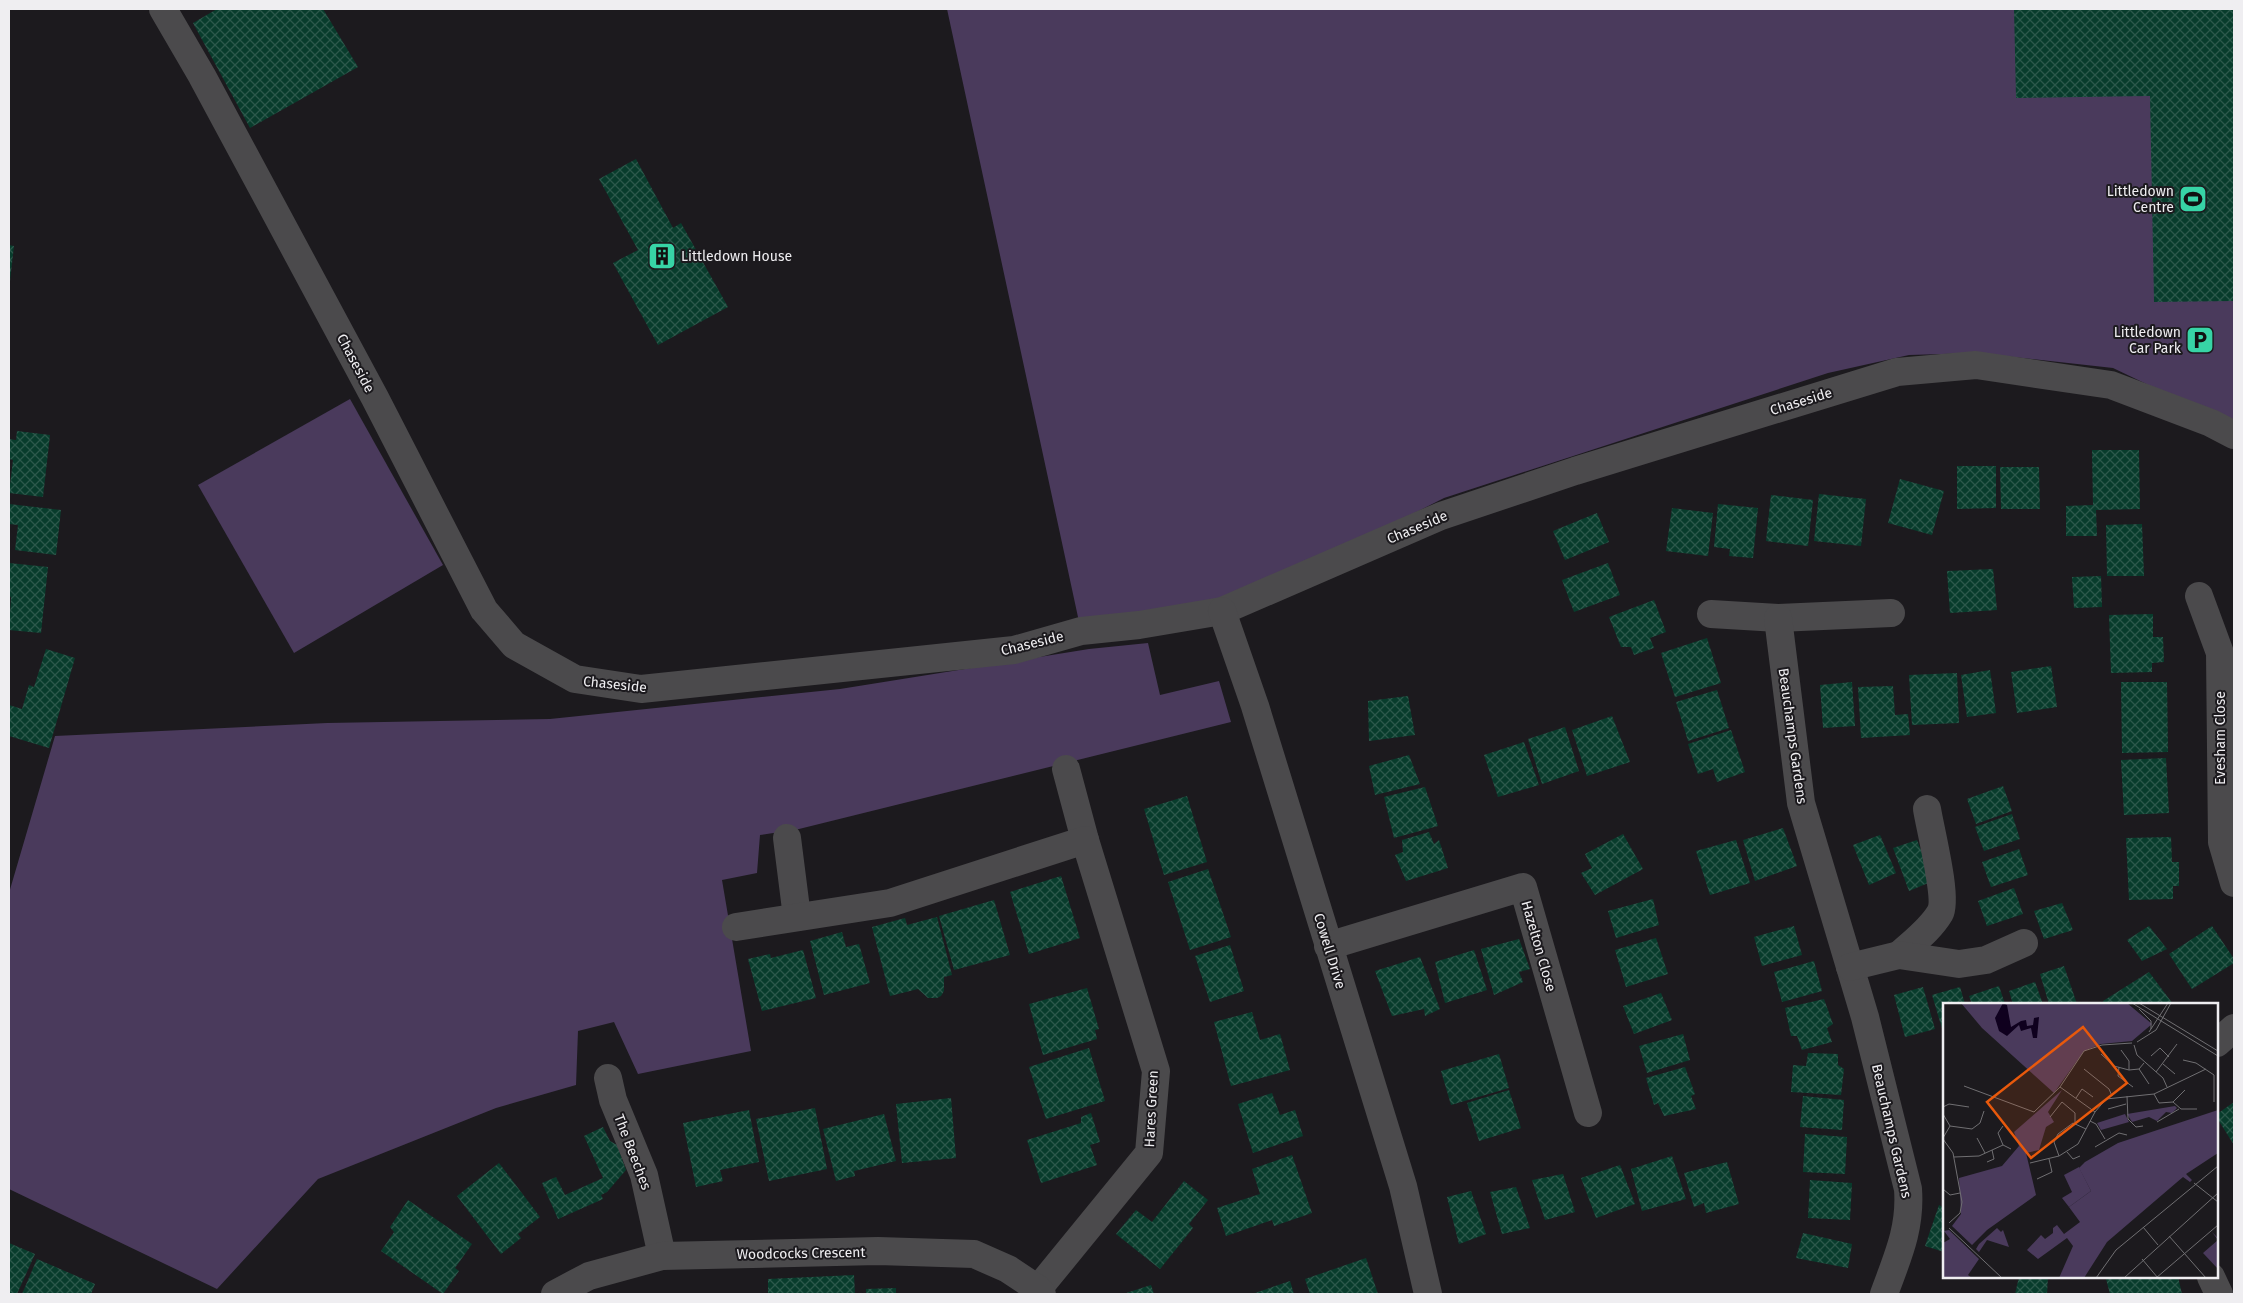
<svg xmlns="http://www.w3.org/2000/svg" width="2243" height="1303" font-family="'Fira Sans',sans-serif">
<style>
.green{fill:#4a3a5c}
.building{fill:url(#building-cross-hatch)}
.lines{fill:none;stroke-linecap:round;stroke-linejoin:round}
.street{stroke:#4b4a4c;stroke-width:28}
.labels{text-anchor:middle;stroke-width:4;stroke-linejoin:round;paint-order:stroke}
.poi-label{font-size:14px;fill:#efeef1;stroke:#1c1a1e;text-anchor:end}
.street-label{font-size:14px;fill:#efeef1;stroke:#1c1a1e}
.inset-road{fill:none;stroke:#706f72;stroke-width:1}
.view{fill:#e8590c;fill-opacity:0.15;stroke:#e8590c;stroke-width:2.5}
.inset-edge{fill:none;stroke:#efeef1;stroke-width:2.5}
</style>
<defs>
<pattern id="building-cross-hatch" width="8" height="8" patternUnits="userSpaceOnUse" patternTransform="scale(1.25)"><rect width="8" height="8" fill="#083c2c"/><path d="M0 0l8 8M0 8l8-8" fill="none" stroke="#2c584b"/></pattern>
</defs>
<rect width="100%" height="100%" fill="#1c1a1e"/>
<g class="green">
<path d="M947 9H2234V426L2113 368 1977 353 1909 355 1828 373 1444 498 1222 611 1081 631Z"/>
<path d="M350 399 443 565 294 653 198 485Z"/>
<path d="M1148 643 1160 695 1219 681 1231 722 799 829 760 835 757 873 722 880 751 1051 638 1074 614 1022 578 1031 576 1085 496 1108 318 1179 217 1289 9 1189V893L55 736 327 723 550 719 840 689 1089 649Z"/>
</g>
<g class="building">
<path d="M217 9H323L358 67 250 128 193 23Z"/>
<path d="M2014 9H2234V301L2154 302 2150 96 2016 98Z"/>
<path d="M636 159 673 228 681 223 728 307 658 345 613 263 638 250 599 179Z"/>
<path d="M9 245 14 246 10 281H9Z"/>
<path d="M17 431 50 435 43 497 9 493 13 460 9 459V439L16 440Z"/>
<path d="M2092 450H2139L2140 509 2096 510 2097 536H2066V506L2093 505Z"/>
<path d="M1957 466H1996V508L1957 509Z"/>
<path d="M2000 467H2039L2040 509H2001Z"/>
<path d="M1900 479 1944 491 1932 535 1888 523Z"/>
<path d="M1819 494 1866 499 1861 546 1814 541Z"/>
<path d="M1771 495 1813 500 1808 546 1766 541Z"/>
<path d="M9 504 61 510 56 555 15 550 18 525 9 524Z"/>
<path d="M1718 504 1758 508 1753 558 1729 556 1730 549 1714 547Z"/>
<path d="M1672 508 1713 513 1708 556 1666 551Z"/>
<path d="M1597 513 1609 542 1565 560 1553 531Z"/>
<path d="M2142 524 2144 576H2107L2106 525Z"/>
<path d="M9 563 48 567 41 633 9 630 11 597 9 596Z"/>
<path d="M1608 563 1620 595 1574 612 1562 580Z"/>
<path d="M1993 569 1997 610 1950 613 1947 571Z"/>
<path d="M2101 576 2102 607 2074 608 2072 577Z"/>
<path d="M1654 600 1666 632 1650 638 1654 648 1634 655 1631 647H1621L1609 617Z"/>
<path d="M2153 614V637H2163L2164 662 2152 663V672L2111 673 2109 615Z"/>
<path d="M1707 638 1721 683 1675 697 1661 653Z"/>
<path d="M46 649 75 658 49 748 9 736V705L22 709 29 685 34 687Z"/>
<path d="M2051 666 2057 707 2017 713 2011 672Z"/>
<path d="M1990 670 1996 713 1967 717 1961 675Z"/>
<path d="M1957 673 1959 723 1912 725 1909 675Z"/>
<path d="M1852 682 1855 726 1823 728 1820 685Z"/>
<path d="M2121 682H2167L2168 752 2122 753Z"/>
<path d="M1893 686 1895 715 1908 714 1910 735 1861 738 1858 687Z"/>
<path d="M1717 690 1729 728 1688 741 1676 702Z"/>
<path d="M1408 696 1415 735 1369 741 1368 701Z"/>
<path d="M1612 716 1630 762 1587 776 1572 730Z"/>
<path d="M1565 727 1579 771 1542 784 1528 739Z"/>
<path d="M1731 730 1745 772 1717 782 1713 769 1698 774 1688 744Z"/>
<path d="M1524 742 1539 785 1498 797 1484 755Z"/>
<path d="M1409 755 1420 784 1375 795 1369 766Z"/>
<path d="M2166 758 2169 813 2124 815 2121 760Z"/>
<path d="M2003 786 2012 811 1976 824 1967 799Z"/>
<path d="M1425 787 1438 826 1394 838 1384 797Z"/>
<path d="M1187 796 1207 862 1164 875 1144 809Z"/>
<path d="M2012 814 2020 839 1984 851 1975 827Z"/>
<path d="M1783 828 1797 866 1755 881 1743 840Z"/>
<path d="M1429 832 1434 844 1439 840 1448 868 1406 881 1395 855 1403 852 1402 840Z"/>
<path d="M1623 834 1643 869 1595 895 1581 873 1592 868 1585 854Z"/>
<path d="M1880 835 1896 873 1869 885 1853 845Z"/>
<path d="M2171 837 2172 862H2179V886H2173V899L2129 900 2126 838Z"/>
<path d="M1736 840 1750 883 1710 895 1696 851Z"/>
<path d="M1917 840 1933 881 1909 891 1893 848Z"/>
<path d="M2019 849 2028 875 1991 887 1982 862Z"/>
<path d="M1208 869 1231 937 1190 950 1168 882Z"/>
<path d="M1061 876 1080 938 1029 954 1010 892Z"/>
<path d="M2014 888 2023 914 1987 926 1978 901Z"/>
<path d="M1653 899 1659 925 1616 938 1608 911Z"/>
<path d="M994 900 1010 955 954 970 939 916Z"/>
<path d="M2062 903 2073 930 2044 939 2034 911Z"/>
<path d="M937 917 952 975 944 977V991L941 996 937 998H928L918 989 890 996 872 927 905 918 907 925Z"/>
<path d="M1794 926 1802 955 1762 966 1754 937Z"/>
<path d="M2149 926 2167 949 2142 961 2127 940Z"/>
<path d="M2212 926 2234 959V963L2192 989 2169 954Z"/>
<path d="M842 932 846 947 859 944 870 983 824 995 810 941Z"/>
<path d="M1656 938 1668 974 1626 987 1615 950Z"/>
<path d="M1519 939 1530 969 1519 972 1523 982 1494 995 1481 949Z"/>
<path d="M1230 945 1244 991 1210 1002 1195 956Z"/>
<path d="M803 950 816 998 762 1011 748 959 770 954 771 958Z"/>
<path d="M1474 950 1487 990 1445 1003 1435 962Z"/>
<path d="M1420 957 1440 1009 1425 1016 1424 1009 1392 1016 1375 971Z"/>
<path d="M1814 961 1822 991 1782 1002 1774 972Z"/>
<path d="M2064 966 2077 1004H2049L2040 974Z"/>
<path d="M2149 972 2173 1004H2104L2103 1001Z"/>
<path d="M2035 982 2043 1004H2013L2009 991Z"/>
<path d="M1999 986 2005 1004H1972L1969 996Z"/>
<path d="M1923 987 1935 1029 1905 1037 1894 995Z"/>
<path d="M1960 987 1965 1004H1944V1035L1932 995Z"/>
<path d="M1087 988 1099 1029 1095 1030 1097 1039 1043 1055 1029 1004Z"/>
<path d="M1661 993 1672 1020 1634 1034 1623 1006Z"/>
<path d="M1824 999 1833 1024 1827 1028 1832 1042 1802 1050 1797 1036H1791L1785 1008Z"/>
<path d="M1252 1012 1260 1040 1280 1034 1290 1070 1231 1086 1214 1022Z"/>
<path d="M1683 1034 1690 1060 1647 1073 1639 1046Z"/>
<path d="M1089 1048 1105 1101 1046 1119 1029 1067Z"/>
<path d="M1808 1053 1838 1054V1065L1844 1069 1841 1095 1791 1092 1793 1065 1806 1066Z"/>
<path d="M1499 1054 1509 1088 1451 1105 1441 1071Z"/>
<path d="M1685 1067 1695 1094 1691 1096 1696 1109 1664 1116 1658 1103 1654 1105 1646 1078Z"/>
<path d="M1509 1090 1521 1128 1479 1141 1467 1103Z"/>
<path d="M1272 1093 1280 1115 1295 1110 1303 1136 1253 1153 1238 1104Z"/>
<path d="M1803 1096 1844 1100 1842 1130 1800 1127Z"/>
<path d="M951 1098 956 1158 902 1163 896 1104Z"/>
<path d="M2234 1102V1145L2217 1118V1114Z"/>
<path d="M815 1108 827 1169 769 1181 756 1119Z"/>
<path d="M749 1110 759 1162 720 1170 723 1181 696 1187 683 1123Z"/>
<path d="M1091 1113 1100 1142 1090 1145 1097 1165 1041 1183 1027 1140 1081 1123V1117Z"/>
<path d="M884 1114 896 1161 854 1171 855 1176 836 1181 823 1129Z"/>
<path d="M603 1127 610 1141 617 1145 626 1170 607 1192 601 1195 603 1199 558 1219 542 1183 556 1177 565 1195 603 1178 584 1136Z"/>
<path d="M1805 1134 1847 1137 1845 1174 1803 1172Z"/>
<path d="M1292 1155 1312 1213 1274 1226 1272 1220 1226 1236 1217 1208 1260 1194 1252 1169Z"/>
<path d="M1672 1156 1686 1199 1642 1211 1631 1169Z"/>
<path d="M1727 1162 1739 1204 1706 1213 1704 1203 1694 1207 1684 1173Z"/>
<path d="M499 1163 540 1217 518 1234 521 1238 501 1254 457 1196Z"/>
<path d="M1620 1165 1635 1204 1596 1218 1581 1178Z"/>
<path d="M1563 1174 1575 1212 1545 1220 1532 1180Z"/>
<path d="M1810 1180 1852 1183 1850 1220 1808 1218Z"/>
<path d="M1184 1181 1208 1200 1189 1224 1193 1228 1160 1269 1116 1234 1136 1210 1152 1222Z"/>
<path d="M1516 1187 1530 1228 1502 1234 1490 1192Z"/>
<path d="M1471 1191 1486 1234 1459 1244 1447 1197Z"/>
<path d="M408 1200 472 1244 455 1268 459 1271 443 1294 381 1251 394 1232 390 1227Z"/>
<path d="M1939 1205 1944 1208V1252L1925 1246Z"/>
<path d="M1803 1233 1852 1244 1848 1268 1796 1258Z"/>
<path d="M9 1243 35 1254 17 1294H9Z"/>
<path d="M1366 1258 1378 1294H1310L1305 1279Z"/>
<path d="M37 1259 95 1284 91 1294H22Z"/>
<path d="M854 1275 855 1294H768V1279Z"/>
<path d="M2019 1277H2048L2047 1294H2015Z"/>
<path d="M2119 1277H2178L2182 1294H2110L2106 1279Z"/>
<path d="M1290 1281 1294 1294H1252Z"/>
<path d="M1151 1285 1154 1294H1123Z"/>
<path d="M896 1288V1294H866V1289Z"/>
</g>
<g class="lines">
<g class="street">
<path d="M163 9 202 76 375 398 484 610 514 645 575 679 641 689 1014 650 1081 631 1139 625 1222 611 1441 516 1575 471 1897 372 1976 365 2111 385 2211 423 2234 435"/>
<path d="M2199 596 2220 653 2222 842 2234 883"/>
<path d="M1222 611 1255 706 1403 1186 1428 1294"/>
<path d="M1711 614 1778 618 1891 613"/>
<path d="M1778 618 1801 803 1865 1017 1908 1189C1911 1229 1897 1258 1884 1294"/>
<path d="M1066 769 1085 840"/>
<path d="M787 838 797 917"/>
<path d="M736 927 890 903 1085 840 1156 1071 1149 1153 1038 1289"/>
<path d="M1328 946 1523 887 1588 1113"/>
<path d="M1899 955C1913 942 1930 930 1940 913 1948 899 1930 828 1927 809"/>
<path d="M1850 967 1899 955 1959 964 1986 960 2024 943"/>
<path d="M2217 1043 2234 1028"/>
<path d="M608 1078 613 1100 644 1175 662 1256"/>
<path d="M2211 1277 2219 1294"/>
<path d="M555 1294 589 1276 662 1256 878 1251 974 1254 1008 1269 1038 1289 1042 1294"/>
</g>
</g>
<defs>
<symbol id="stadium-square" viewBox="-11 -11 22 22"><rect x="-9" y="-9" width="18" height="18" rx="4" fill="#37d4a6" stroke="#1c1a1e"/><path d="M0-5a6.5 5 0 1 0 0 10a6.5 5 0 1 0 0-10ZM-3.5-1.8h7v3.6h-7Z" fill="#111"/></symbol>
<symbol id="building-square" viewBox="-11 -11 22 22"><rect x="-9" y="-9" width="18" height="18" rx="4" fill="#37d4a6" stroke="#1c1a1e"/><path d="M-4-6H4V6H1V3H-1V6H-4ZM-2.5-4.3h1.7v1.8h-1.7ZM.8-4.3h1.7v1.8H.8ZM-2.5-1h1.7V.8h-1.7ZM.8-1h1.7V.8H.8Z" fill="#111"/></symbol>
<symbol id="parking-square" viewBox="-11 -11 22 22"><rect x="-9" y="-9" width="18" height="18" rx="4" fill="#37d4a6" stroke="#1c1a1e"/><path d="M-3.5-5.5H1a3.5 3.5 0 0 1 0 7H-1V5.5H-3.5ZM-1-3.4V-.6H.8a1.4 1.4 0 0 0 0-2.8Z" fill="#111"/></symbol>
</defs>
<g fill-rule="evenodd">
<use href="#stadium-square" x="2177" y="183" width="32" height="32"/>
<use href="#building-square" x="646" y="240" width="32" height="32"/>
<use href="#parking-square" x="2184" y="324" width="32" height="32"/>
</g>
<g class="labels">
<g class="poi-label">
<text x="2174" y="196">Littledown<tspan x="2174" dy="16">Centre</tspan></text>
<text x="681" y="261" text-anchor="start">Littledown House</text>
<text x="2181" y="337">Littledown<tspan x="2181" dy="16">Car Park</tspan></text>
</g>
<g class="street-label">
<text transform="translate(356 363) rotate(62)" y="5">Chaseside</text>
<text transform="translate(1801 401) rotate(-17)" y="5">Chaseside</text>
<text transform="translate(1417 527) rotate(-23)" y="5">Chaseside</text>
<text transform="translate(1032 643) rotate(-14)" y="5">Chaseside</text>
<text transform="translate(615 684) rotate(6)" y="5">Chaseside</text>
<text transform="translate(1793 736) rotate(82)" y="5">Beauchamps Gardens</text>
<text transform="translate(2220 738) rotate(-90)" y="5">Evesham Close</text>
<text transform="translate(1539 946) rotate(74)" y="5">Hazelton Close</text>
<text transform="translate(1330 951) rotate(73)" y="5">Cowell Drive</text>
<text transform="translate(1151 1109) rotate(-87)" y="5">Hares Green</text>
<text transform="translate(1892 1131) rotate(77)" y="5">Beauchamps Gardens</text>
<text transform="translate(633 1152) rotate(69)" y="5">The Beeches</text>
<text transform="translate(801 1253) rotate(-1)" y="5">Woodcocks Crescent</text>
</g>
</g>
<g transform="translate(1943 1003)">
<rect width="275" height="275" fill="#1c1a1e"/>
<path d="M232 103 234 105 229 110 223 109 214 118 206 114 189 119 184 111ZM182 111 186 119 158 127 154 120ZM136 164 148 188 126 204 119 195 129 189 121 172ZM54 225 58 229 60 227 66 244 44 237 36 249 33 246 36 241Z" fill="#4a3a5c"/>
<path d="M18 0H184L209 21 189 38 158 41 141 48 111 90 39 25ZM119 87 105 109 111 119 103 124 96 147 83 150 93 192 44 227 29 242 9 223 18 211 16 175 59 163 76 143 71 129ZM275 107V150L243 171 249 177 247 179 240 174 164 239 141 275H116L130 243 124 235 95 256 84 247 98 232 102 236 110 230V225L114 222 121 231 137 219 126 204 148 188 136 165 142 159 175 140ZM6 227 36 256 25 272 29 275H0V240L7 236 1 228ZM269 229 275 235V266L260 250 275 237Z" fill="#4a3a5c"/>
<path d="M60 0 64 2 68 24 78 18 83 17 84 23 90 22 91 15 96 14 94 35H90L88 25 78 28 76 22 64 33 56 28 52 15Z" fill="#0f001e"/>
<path class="inset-road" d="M189 0 275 53M196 0 275 48M196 6 208 18V26M206 29 225 0M194 39 213 27 228 0M191 42 194 52 220 75 224 84M178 47 186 58V67M158 51 171 63 186 67 196 66 201 60M208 53 217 45 226 54M240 57 253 60 271 72V99M220 61 232 71M176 64 175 73 190 84M141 66 166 86 169 93M196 66 206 81M213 69 234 41M21 83 91 109 117 84 141 48 159 42 189 40M117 84 152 109M211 91 216 100 230 99 238 106H254M184 93 185 116 193 124 200 123M133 95 139 86 150 94M230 99 242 87M0 104 6 101 26 104M165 106 183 101M0 111 7 123 0 135M107 114 119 99 132 110V120M147 118 153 121 162 136M214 119 236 106M7 123 29 126 37 120 41 108M60 123 55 130 60 142M34 135 42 150M0 136 10 150 19 199 17 210 6 220M152 144 176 130 184 132M124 149 130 156 137 153M116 153 111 139 115 131 130 120 143 126M11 154 36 153 60 142 68 146M44 159 51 156 49 147M87 160 116 153 135 141 152 109 163 96 211 91 263 66M94 176 109 169 106 156M251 180 275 199M0 186 7 192 17 190M200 224 215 242M6 225 59 275M226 233 263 275M199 256 215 275M153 275 173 247 275 163M181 275 275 190M213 275 275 222"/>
<path class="view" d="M140 24 184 80 88 155 44 99Z"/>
<rect width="275" height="275" class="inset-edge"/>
</g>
<rect width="2243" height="1303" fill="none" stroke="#efeef1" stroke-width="20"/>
</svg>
